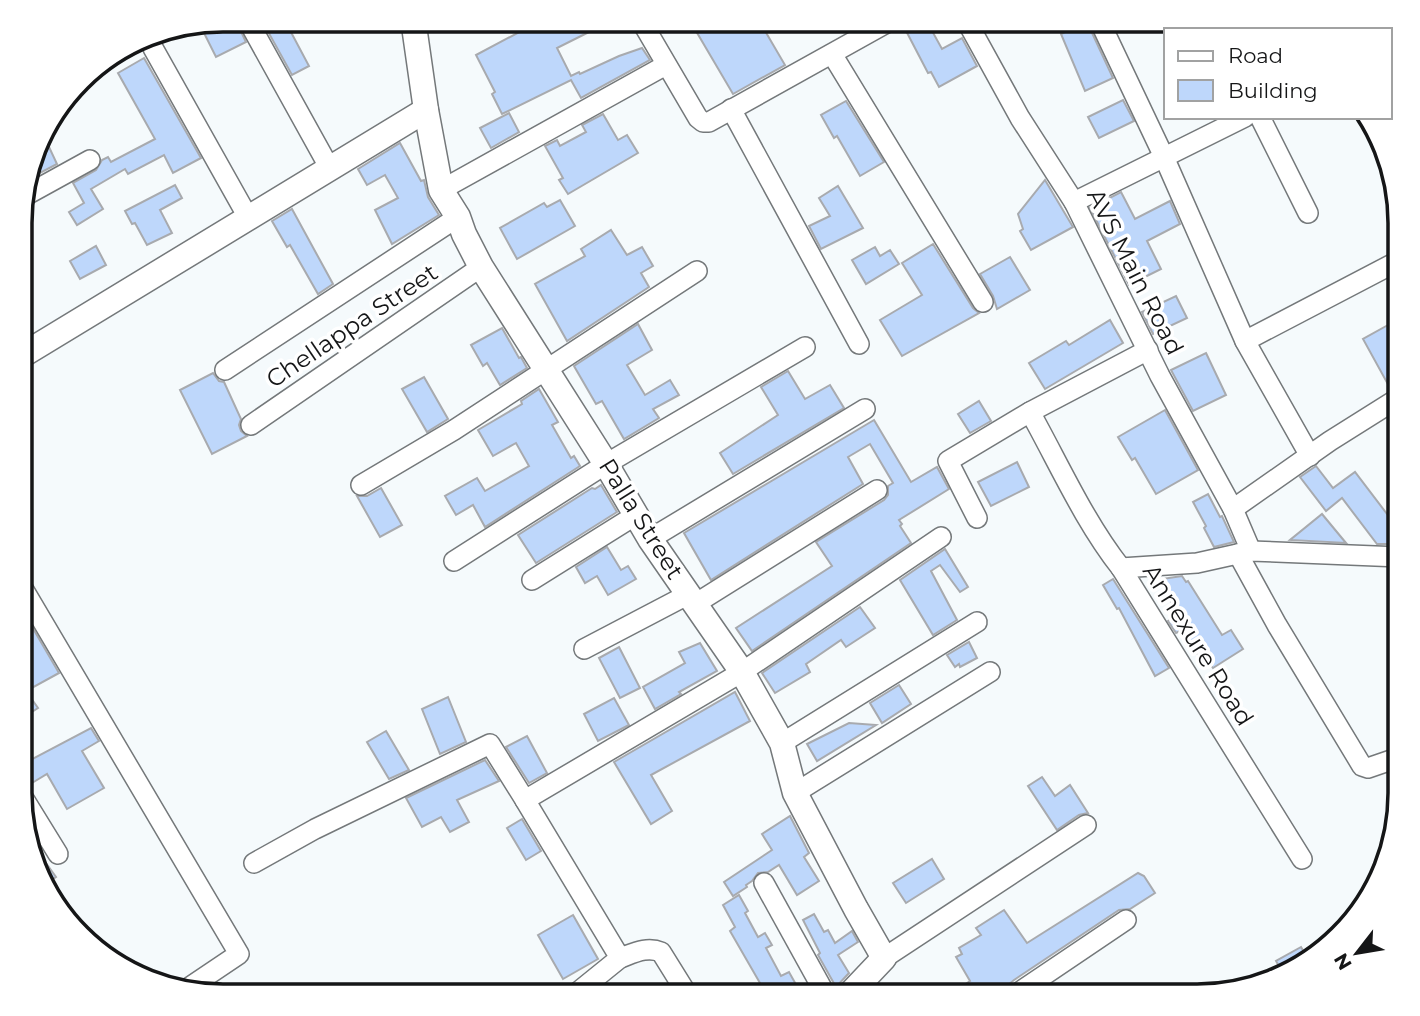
<svg xmlns="http://www.w3.org/2000/svg" width="1420" height="1016" font-family="Montserrat,sans-serif">
<style>
.building{fill:#bed7fb;stroke:#a8aaae;stroke-width:2}
.lines{fill:none;stroke-linecap:round;stroke-linejoin:round}
.minor-casing{stroke:#74787a;stroke-width:22}
.tertiary-casing{stroke:#74787a;stroke-width:27}
.minor{stroke:#fff;stroke-width:19}
.tertiary{stroke:#fff;stroke-width:24}
.labels{text-anchor:middle;stroke-width:7;stroke-linejoin:round;paint-order:stroke}
.street-label{font-size:24px;fill:#151617;stroke:#fff}
.rim{fill:none;stroke:#151617;stroke-width:3.5}
</style>
<rect width="100%" height="100%" fill="#f5fafc"/>
<g class="building">
<path d="M235 19 246 42 216 57 201 27 215 20Z"/>
<path d="M284 19 309 66 292 75 266 28Z"/>
<path d="M519 19H615L557 48 571 76 579 72 580 74 619 56 642 48 650 60 581 98 571 80 502 114 492 94 495 92 476 55 525 29Z"/>
<path d="M715 19H758L785 65 733 94 696 31Z"/>
<path d="M904 20H926L942 49 962 38 977 66 939 87 931 72 928 73 903 25Z"/>
<path d="M1087 22 1113 78 1085 91 1061 34Z"/>
<path d="M144 58 201 158 173 173 164 155 128 174 125 169 91 189 103 209 77 225 69 212 84 203 73 183 96 170 102 160 108 157 111 162 155 139 118 73Z"/>
<path d="M1123 100 1134 121 1099 138 1088 117Z"/>
<path d="M846 101 884 162 860 176 837 136 834 138 821 115Z"/>
<path d="M509 113 519 132 491 148 480 128Z"/>
<path d="M603 114 618 140 627 135 638 153 568 194 559 180 563 178 545 146 557 140 560 146 586 132 582 125Z"/>
<path d="M42 132 57 164 40 173 33 159Z"/>
<path d="M400 143 421 181 424 180 428 197 439 215 392 244 375 210 398 198 385 175 367 185 358 169Z"/>
<path d="M1045 180 1073 227 1031 250 1020 231 1023 229 1018 214Z"/>
<path d="M175 185 182 198 160 210 172 233 147 245 135 223 132 224 125 211Z"/>
<path d="M838 186 863 228 821 249 809 226 830 216 819 198Z"/>
<path d="M1121 192 1135 219 1170 201 1180 224 1147 241 1161 269 1129 285 1090 208Z"/>
<path d="M560 200 575 226 517 259 500 228 544 203 547 207Z"/>
<path d="M292 209 333 284 318 294 290 245 287 247 272 221Z"/>
<path d="M611 230 627 255 642 247 653 266 641 273 649 287 567 341 535 284 585 256 581 249Z"/>
<path d="M933 244 973 308 979 313 902 356 880 320 922 295 902 263Z"/>
<path d="M96 246 106 265 80 279 70 261Z"/>
<path d="M875 247 880 256 890 250 899 264 866 284 852 260Z"/>
<path d="M1010 257 1030 290 997 309 993 296 980 274Z"/>
<path d="M1176 296 1187 318 1153 334 1142 312Z"/>
<path d="M1110 320 1123 343 1045 389 1029 363 1066 341 1069 345Z"/>
<path d="M638 324 652 350 627 365 645 395 670 380 679 395 653 409 659 418 624 439 602 401 596 404 574 366Z"/>
<path d="M1388 325 1400 347V383L1390 388 1363 339Z"/>
<path d="M502 328 519 358 521 357 527 368 500 385 487 363 483 366 471 345Z"/>
<path d="M1206 353 1226 395 1193 411 1171 370Z"/>
<path d="M788 371 805 399 830 385 844 408 733 474 720 453 778 415 761 387Z"/>
<path d="M213 373 219 381 224 382 241 419 239 425 241 431 247 436 212 454 180 390Z"/>
<path d="M424 377 448 419 427 432 402 389Z"/>
<path d="M539 389 558 422 552 425 571 458 574 456 580 466 485 527 473 505 456 515 445 496 477 478 485 491 529 466 516 443 493 456 478 430 522 404 521 401Z"/>
<path d="M979 401 991 421 970 433 958 414Z"/>
<path d="M1165 410 1198 470 1156 494 1135 458 1132 460 1118 437Z"/>
<path d="M874 420 911 482 937 467 949 489 899 520 902 524 900 526 911 543 752 651 736 628 832 566 816 542 884 500 888 495V486L893 483 870 444 848 457 863 484 711 580 684 533Z"/>
<path d="M1017 462 1029 487 991 506 978 482Z"/>
<path d="M1316 466 1333 488 1355 472 1400 531V534L1387 544H1377L1342 498 1326 511 1300 477Z"/>
<path d="M601 485 617 512 536 563 518 535 592 488 595 489Z"/>
<path d="M381 488 402 525 380 537 357 496H367Z"/>
<path d="M1208 494 1220 517 1222 516 1234 542 1214 547 1204 528 1206 526 1193 502Z"/>
<path d="M1322 514 1346 543 1290 540Z"/>
<path d="M607 547 621 570 628 566 636 579 608 595 597 576 585 583 576 567Z"/>
<path d="M945 549 968 587 960 592 940 565 931 571 957 620 933 635 900 580Z"/>
<path d="M1182 576 1186 582 1188 581 1222 635 1231 630 1243 649 1213 668 1208 661 1204 664 1182 630 1176 633 1168 621 1179 614 1166 594 1170 592 1162 579Z"/>
<path d="M1113 579 1169 668 1155 676 1119 608 1117 609 1103 585Z"/>
<path d="M860 607 875 628 846 647 841 640 806 664 810 672 775 693 762 673Z"/>
<path d="M24 613 59 673 26 691 38 708 21 719V615Z"/>
<path d="M969 642 977 658 960 667 959 664 955 667 947 655Z"/>
<path d="M700 643 717 671 679 692 681 694 655 709 643 687 685 663 679 652Z"/>
<path d="M619 647 640 688 620 698 599 658Z"/>
<path d="M899 685 911 704 882 723 870 703Z"/>
<path d="M735 692 750 721 651 775 672 811 651 824 614 762Z"/>
<path d="M448 697 466 742 440 754 422 709Z"/>
<path d="M614 698 629 725 598 741 584 714Z"/>
<path d="M849 723 876 725 817 761 807 744Z"/>
<path d="M91 728 99 741 82 751 104 788 67 809 47 774 32 783 21 765Z"/>
<path d="M386 731 409 770 389 779 367 742Z"/>
<path d="M527 736 547 773 529 783 506 747Z"/>
<path d="M485 760 499 781 457 800 469 822 450 832 441 817 422 827 406 798Z"/>
<path d="M1042 777 1055 796 1070 785 1088 813 1079 815 1057 830 1028 786Z"/>
<path d="M790 816 809 853 804 857 819 881 797 895 779 865 768 872 758 873 752 881 746 885 747 887 733 896 724 882 772 850 762 834Z"/>
<path d="M522 819 541 851 526 860 507 828Z"/>
<path d="M33 845 56 877 43 886 30 847Z"/>
<path d="M932 859 944 879 906 903 893 883Z"/>
<path d="M1138 873 1144 876 1155 893 1130 909 1119 910 1014 980 994 997H947L970 981 956 957 962 954 959 948 981 935 976 928 1004 910 1027 943Z"/>
<path d="M739 895 748 911 745 913 758 937 765 933 772 945 766 948 781 976 789 972 803 997H768L730 931 735 927 723 905Z"/>
<path d="M814 914 824 932 828 930 835 943 852 931 858 942 838 955 849 973 836 987 818 955 820 953 803 920Z"/>
<path d="M573 915 598 959 563 979 538 935Z"/>
<path d="M1301 947 1308 959 1285 977 1276 961Z"/>
</g>
<g class="lines">
<defs>
<g id="minor">
<path d="M247 19 329 167"/>
<path d="M640 19 698 118 703 122H709L892 20"/>
<path d="M966 20 1020 118 1074 202 1160 376 1233 509 1251 551"/>
<path d="M1099 20 1164 157 1245 341 1400 260"/>
<path d="M1215 21 1219 30"/>
<path d="M153 48 249 219"/>
<path d="M832 54 983 302"/>
<path d="M731 109 859 344"/>
<path d="M1260 117 1308 213"/>
<path d="M441 190 666 65"/>
<path d="M21 198 90 160"/>
<path d="M1074 202 1245 117"/>
<path d="M1245 341 1310 456"/>
<path d="M225 370 458 217"/>
<path d="M1030 412C1059 464 1084 521 1121 568"/>
<path d="M251 425 481 267"/>
<path d="M361 485 454 430 697 271"/>
<path d="M1233 509 1330 441 1400 397"/>
<path d="M1398 510 1400 508"/>
<path d="M977 518 948 461 1030 412 1148 350"/>
<path d="M650 539 865 409"/>
<path d="M1238 554 1277 625 1362 766 1368 768 1400 757"/>
<path d="M454 561 606 464 805 347"/>
<path d="M532 580 636 515"/>
<path d="M21 585 239 954 184 991"/>
<path d="M695 604 877 490"/>
<path d="M584 649 689 594"/>
<path d="M782 743 977 622"/>
<path d="M795 793 990 672"/>
<path d="M21 794 58 854"/>
<path d="M1302 859 1121 568 1197 563 1251 551 1400 557"/>
<path d="M254 863 315 829 490 744 525 800"/>
<path d="M764 883 827 997"/>
<path d="M620 958C634 953 647 946 661 952L689 997"/>
<path d="M884 958 1086 825"/>
<path d="M573 996 620 958 525 800 742 672 941 537"/>
<path d="M1012 997 1126 920"/>
</g>
<g id="tertiary">
<path d="M413 19 426 110 441 190 458 217 464 234 481 267 606 464 650 539 742 672 782 743 795 793 856 909 884 958 847 997"/>
<path d="M21 356 426 110"/>
</g>
</defs>
<use href="#minor" class="minor-casing"/>
<use href="#tertiary" class="tertiary-casing"/>
<use href="#minor" class="minor"/>
<use href="#tertiary" class="tertiary"/>
</g>
<g class="labels">
<g class="street-label">
<text transform="translate(1135 272) rotate(63)" y="8">AVS Main Road</text>
<text transform="translate(352 326) rotate(-34)" y="8">Chellappa Street</text>
<text transform="translate(641 519) rotate(58)" y="8">Palla Street</text>
<text transform="translate(1198 645) rotate(58)" y="8">Annexure Road</text>
</g>
</g>
<path d="M0 0H1420V1016H0ZM223 32H1197A191 191 0 0 1 1388 223V793A191 191 0 0 1 1197 984H223A191 191 0 0 1 32 793V223A191 191 0 0 1 223 32Z" fill="#fff" fill-rule="evenodd"/>
<path class="rim" d="M223 32H1197A191 191 0 0 1 1388 223V793A191 191 0 0 1 1197 984H223A191 191 0 0 1 32 793V223A191 191 0 0 1 223 32Z"/>
<rect x="1164" y="28" width="228" height="91" fill="#ffffff" stroke="#a1a2a2" stroke-width="2"/>
<rect x="1178" y="51" width="35" height="10" fill="#ffffff" stroke="#a1a2a2" stroke-width="2"/>
<text x="1228" y="63" font-size="21" fill="#151617">Road</text>
<rect x="1178" y="80" width="35" height="21" fill="#bed7fb" stroke="#a1a2a2" stroke-width="2"/>
<text x="1228" y="98" font-size="21" fill="#151617">Building</text>
<g transform="translate(1357 953) rotate(239)" stroke="#ffffff" stroke-width="5" paint-order="stroke">
<path d="M0-5L12 26L0 18L-12 26Z" fill="#151617"/>
<text y="-10" font-size="19" font-weight="bold" text-anchor="middle" fill="#151617">N</text>
</g>
</svg>
